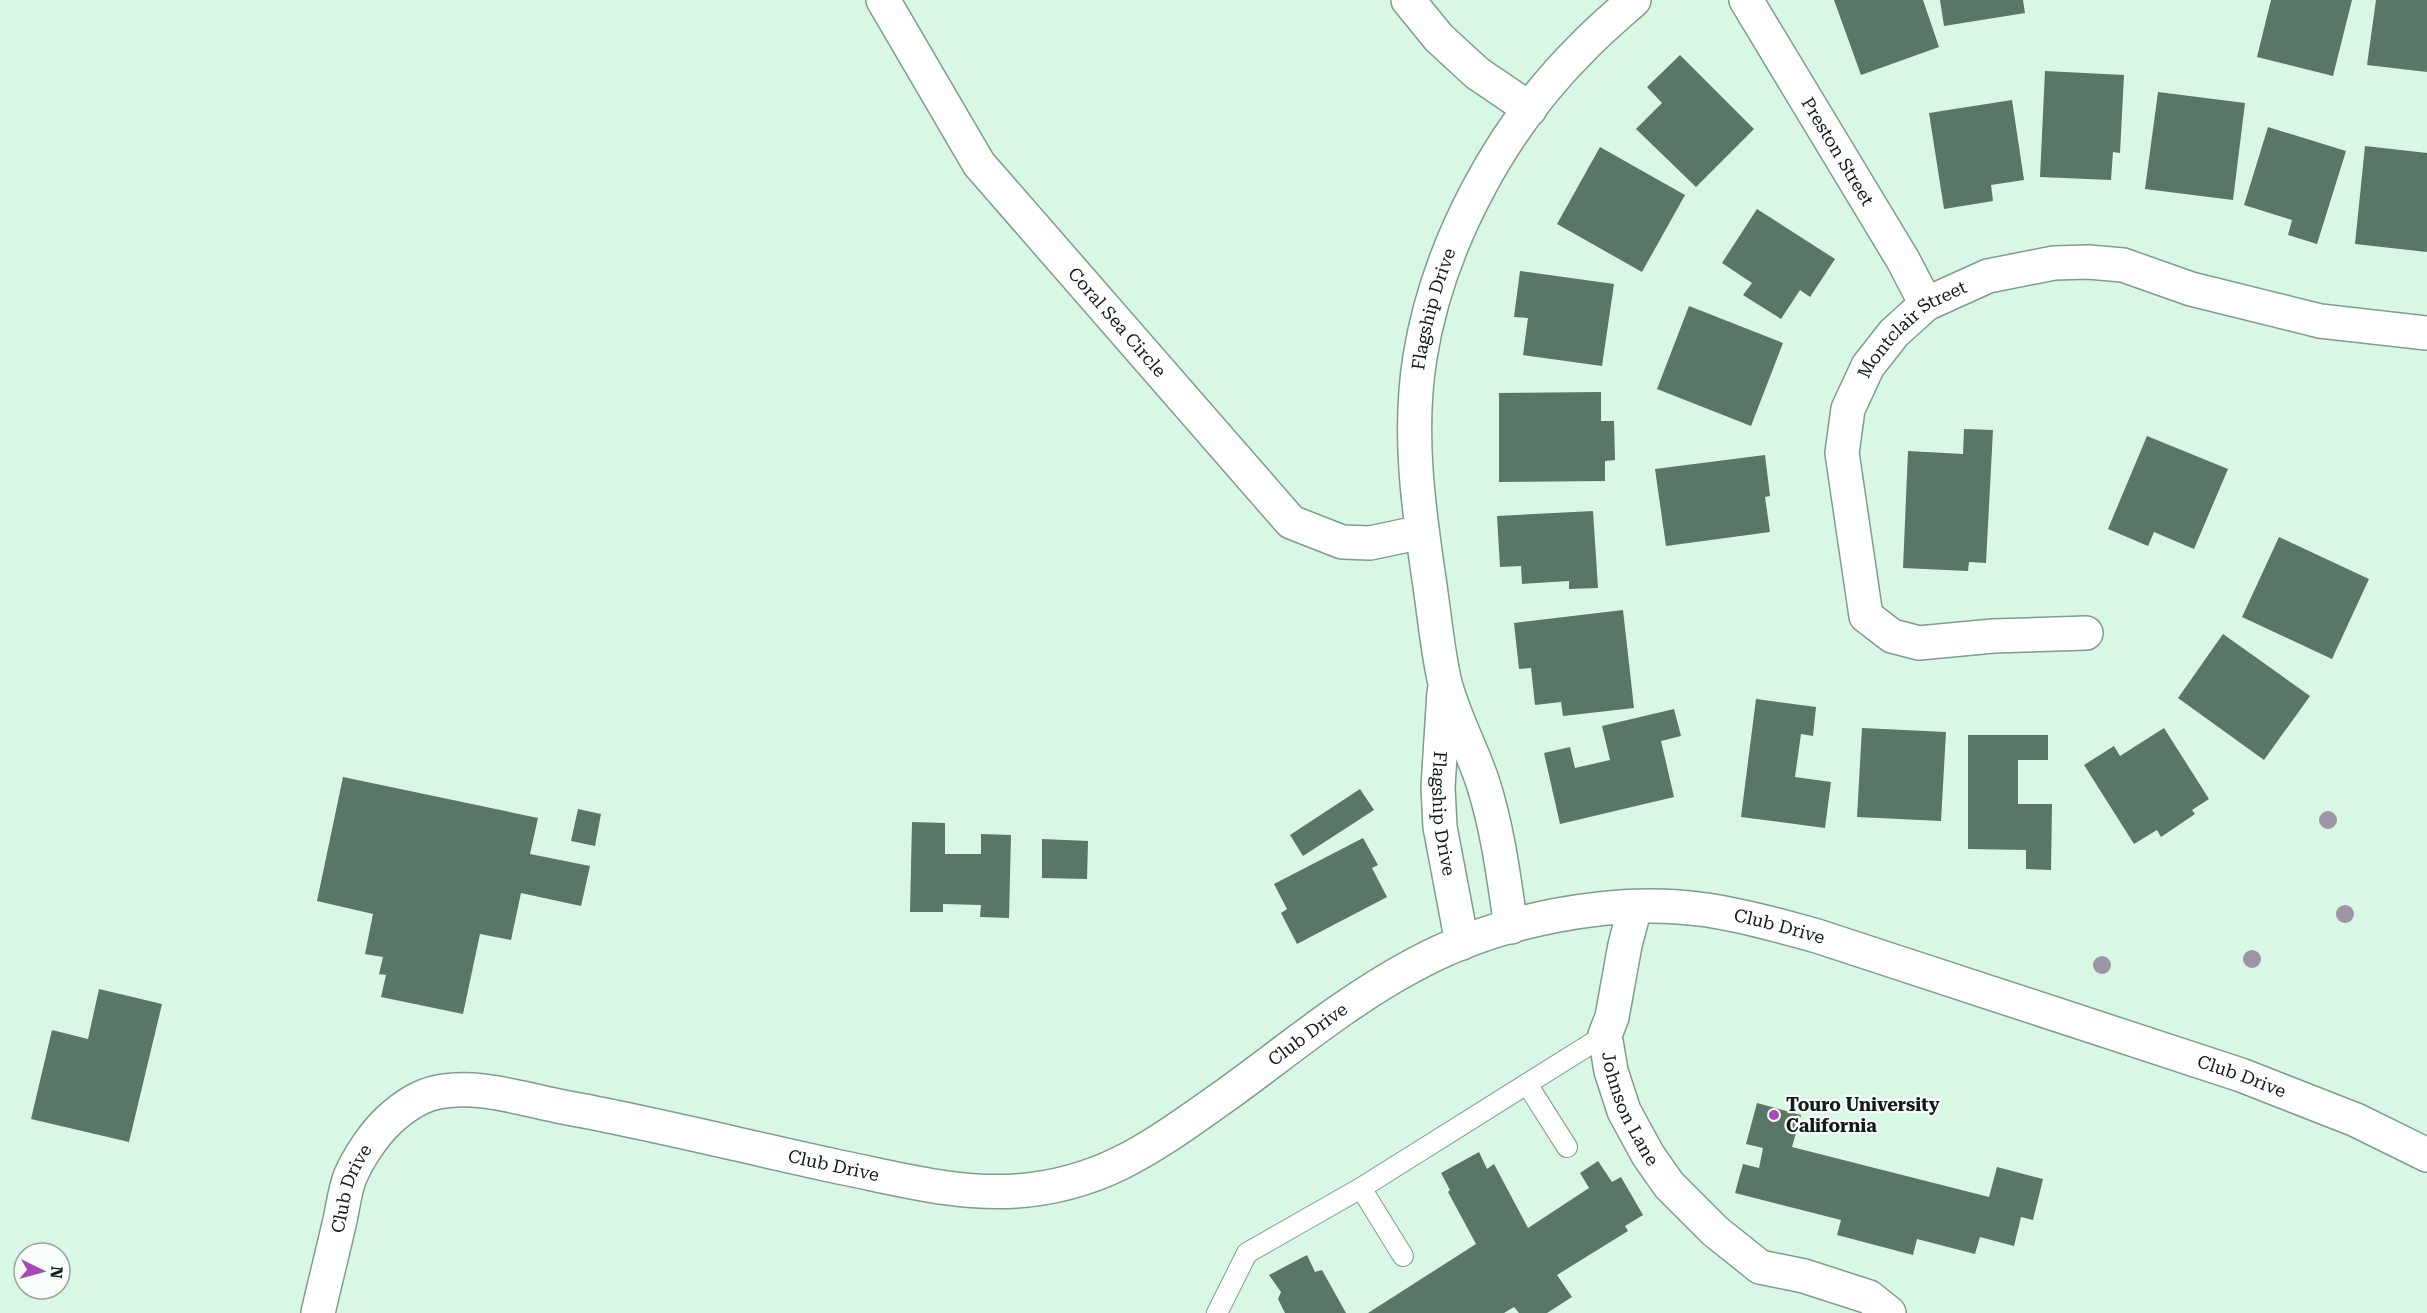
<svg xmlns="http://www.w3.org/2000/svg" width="2427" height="1313" font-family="'Roboto Serif',serif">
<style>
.building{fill:#5a7666}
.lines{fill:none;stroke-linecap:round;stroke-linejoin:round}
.lane-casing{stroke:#7f9d8c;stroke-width:22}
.street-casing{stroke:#7f9d8c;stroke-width:36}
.secondary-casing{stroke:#7f9d8c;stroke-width:36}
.lane{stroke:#fff;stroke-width:20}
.street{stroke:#fff;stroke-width:33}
.secondary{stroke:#fff;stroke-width:33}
.tree{fill:#9d95a5}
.poi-dot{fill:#a74ab5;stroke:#f7fdfa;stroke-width:2}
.labels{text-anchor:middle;stroke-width:4.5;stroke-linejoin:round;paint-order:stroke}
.street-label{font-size:18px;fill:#111c16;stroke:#f7fdfa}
.poi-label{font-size:18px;font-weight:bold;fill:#111c16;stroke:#f7fdfa;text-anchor:start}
</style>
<rect width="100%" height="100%" fill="#d8f7e5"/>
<g class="building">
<path d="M1834 0H1923L1939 47 1861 75Z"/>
<path d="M1940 0H2023L2025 13 1944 26Z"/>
<path d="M2271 0H2352L2333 76 2257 57Z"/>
<path d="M2376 0H2427V72L2367 65Z"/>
<path d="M1680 55 1754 129 1696 187 1636 129 1662 103 1647 87Z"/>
<path d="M2045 71 2124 75 2120 153 2113 152 2111 180 2040 177Z"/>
<path d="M2158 92 2245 103 2233 200 2145 189Z"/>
<path d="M2012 100 2024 180 1991 185 1993 201 1944 209 1929 113Z"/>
<path d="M2268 127 2346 151 2317 244 2288 235 2292 220 2244 205Z"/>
<path d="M2365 146 2427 153V252L2355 244Z"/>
<path d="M1600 147 1685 195 1642 272 1557 224Z"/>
<path d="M1757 209 1835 259 1810 297 1800 290 1781 319 1743 295 1752 283 1722 263Z"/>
<path d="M1520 271 1614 284 1602 366 1523 355 1528 318 1514 317Z"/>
<path d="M1689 306 1783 343 1751 426 1657 389Z"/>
<path d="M1601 392V421H1614L1615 460 1605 461V481L1499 482V393Z"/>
<path d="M1964 429 1993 430 1986 563 1969 562 1968 571 1903 568 1908 451 1963 454Z"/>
<path d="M2147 436 2228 469 2194 549 2154 532 2148 546 2108 529Z"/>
<path d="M1765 455 1770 496 1765 497 1770 532 1666 546 1655 469Z"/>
<path d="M1593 511 1598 588 1569 589V581L1522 584 1521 566 1500 567 1497 516Z"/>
<path d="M2279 537 2369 579 2332 659 2242 617Z"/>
<path d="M1623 610 1634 708 1563 716 1561 702 1535 705 1531 668 1519 669 1514 623Z"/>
<path d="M2223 634 2310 696 2264 760 2178 698Z"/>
<path d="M1756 699 1816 707 1813 736 1801 734 1795 777 1831 782 1825 828 1741 817Z"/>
<path d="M1674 709 1681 736 1661 741 1674 797 1560 824 1544 753 1570 747 1575 768 1610 760 1602 726Z"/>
<path d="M1862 728 1946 732 1941 821 1857 817Z"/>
<path d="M2164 728 2209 799 2192 810 2195 814 2161 837 2157 830 2134 844 2084 765 2114 746 2120 756Z"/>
<path d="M1968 735H2048V760H2018V804H2052L2051 870 2026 869V850L1968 849Z"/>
<path d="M343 777 538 818 530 854 590 866 581 906 521 893 511 940 480 934 463 1014 381 997 386 975 379 974 383 957 365 954 373 914 317 901Z"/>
<path d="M1360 789 1374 810 1303 856 1290 835Z"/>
<path d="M578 809 601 814 595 846 571 841Z"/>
<path d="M912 822 945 823V854H981V834L1011 835 1009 918 980 917 981 905 943 904V912H910Z"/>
<path d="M1363 838 1378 865 1372 868 1387 897 1297 944 1281 913 1287 909 1274 884Z"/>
<path d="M1042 839 1088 841 1087 879 1042 878Z"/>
<path d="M99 989 162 1004 129 1142 31 1119 52 1030 88 1039Z"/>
<path d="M1757 1103 1801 1115 1792 1147 1989 1197 1997 1167 2043 1179 2033 1220 2021 1217 2014 1246 1980 1237 1975 1254 1917 1239 1913 1255 1837 1235 1841 1220 1735 1193 1743 1164 1759 1168 1763 1148 1746 1144Z"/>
<path d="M1479 1152 1487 1169 1494 1164 1528 1228 1589 1188 1580 1173 1598 1161 1612 1182 1621 1177 1643 1215 1625 1226 1628 1231 1557 1275 1572 1297 1547 1313H1519L1514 1307 1504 1313H1368L1476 1244 1448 1192 1450 1190 1441 1173Z"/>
<path d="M1307 1255 1315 1272 1322 1270 1346 1313H1285L1278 1299 1281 1292 1269 1275Z"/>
</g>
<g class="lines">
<defs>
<g id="lane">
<path d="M1527 1084 1567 1147"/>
<path d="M1361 1188 1403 1256"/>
<path d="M1217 1313 1247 1253 1361 1188 1605 1035"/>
</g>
<g id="street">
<path id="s1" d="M883 0 979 164 1291 522 1342 542 1370 543 1422 532"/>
<path d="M1408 0 1439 38 1477 73 1530 109"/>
<path id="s2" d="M1746 0 1903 260 1926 304"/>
<path id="s3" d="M2086 633 1993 636 1919 643 1892 636 1866 616 1842 453 1848 409 1868 366 1894 333 1926 304 1988 276 2054 263 2088 262 2123 265 2191 289 2320 321 2427 333"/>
<path id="s4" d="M1635 907 1625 945 1612 1017 1605 1035 1611 1071 1624 1111 1648 1155 1669 1185 1715 1231 1760 1267 1804 1276 1869 1297 1889 1313"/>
</g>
<g id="secondary">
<path id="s5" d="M1444 692 1438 787 1440 827 1462 943"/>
<path id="s6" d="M1511 927C1504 879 1498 830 1483 783 1472 749 1452 714 1444 679 1437 646 1434 612 1429 579 1418 505 1408 431 1420 357 1438 245 1501 128 1582 48 1598 31 1616 16 1634 0"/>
<path id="s7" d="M318 1313C325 1282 333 1251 340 1220 343 1206 345 1190 350 1177 358 1158 374 1134 389 1120 401 1109 418 1097 434 1093 475 1083 522 1099 563 1107 657 1124 750 1148 844 1168 899 1179 958 1195 1016 1191 1105 1185 1156 1144 1226 1095 1287 1051 1345 1002 1412 966 1496 920 1612 896 1707 910 1745 916 1781 926 1817 936L2241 1075 2356 1120 2427 1155"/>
</g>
</defs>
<use href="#lane" class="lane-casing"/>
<use href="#street" class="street-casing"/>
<use href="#secondary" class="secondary-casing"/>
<use href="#lane" class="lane"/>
<use href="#street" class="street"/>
<use href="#secondary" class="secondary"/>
</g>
<g class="tree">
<circle cx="2328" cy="820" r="9"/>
<circle cx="2345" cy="914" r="9"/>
<circle cx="2252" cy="959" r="9"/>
<circle cx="2102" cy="965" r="9"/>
</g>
<circle class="poi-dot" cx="1774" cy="1115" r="6"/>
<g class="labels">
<g class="street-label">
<text dy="6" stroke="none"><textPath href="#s2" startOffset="177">Preston Street</textPath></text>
<text dy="6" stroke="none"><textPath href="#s6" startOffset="632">Flagship Drive</textPath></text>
<text dy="6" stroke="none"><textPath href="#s1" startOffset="400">Coral Sea Circle</textPath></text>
<text dy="6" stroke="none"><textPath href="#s3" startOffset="543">Montclair Street</textPath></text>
<text dy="6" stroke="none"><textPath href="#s5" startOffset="122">Flagship Drive</textPath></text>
<text dy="6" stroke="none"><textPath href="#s7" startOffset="1695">Club Drive</textPath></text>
<text dy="6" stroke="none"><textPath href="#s7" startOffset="1191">Club Drive</textPath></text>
<text dy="6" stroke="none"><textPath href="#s7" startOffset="2181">Club Drive</textPath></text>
<text dy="6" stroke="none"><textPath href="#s4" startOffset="210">Johnson Lane</textPath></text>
<text dy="6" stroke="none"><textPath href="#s7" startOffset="670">Club Drive</textPath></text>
<text dy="6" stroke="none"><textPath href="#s7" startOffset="129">Club Drive</textPath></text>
</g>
<g class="poi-label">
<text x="1786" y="1111">Touro University<tspan x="1786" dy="21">California</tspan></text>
</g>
</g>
<g transform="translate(42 1271) rotate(95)"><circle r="28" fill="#f7fdfa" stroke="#9ba39f" stroke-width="1.5"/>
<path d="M0-4.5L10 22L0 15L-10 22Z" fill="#a74ab5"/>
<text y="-9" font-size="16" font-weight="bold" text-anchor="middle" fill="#111c16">N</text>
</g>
</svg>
